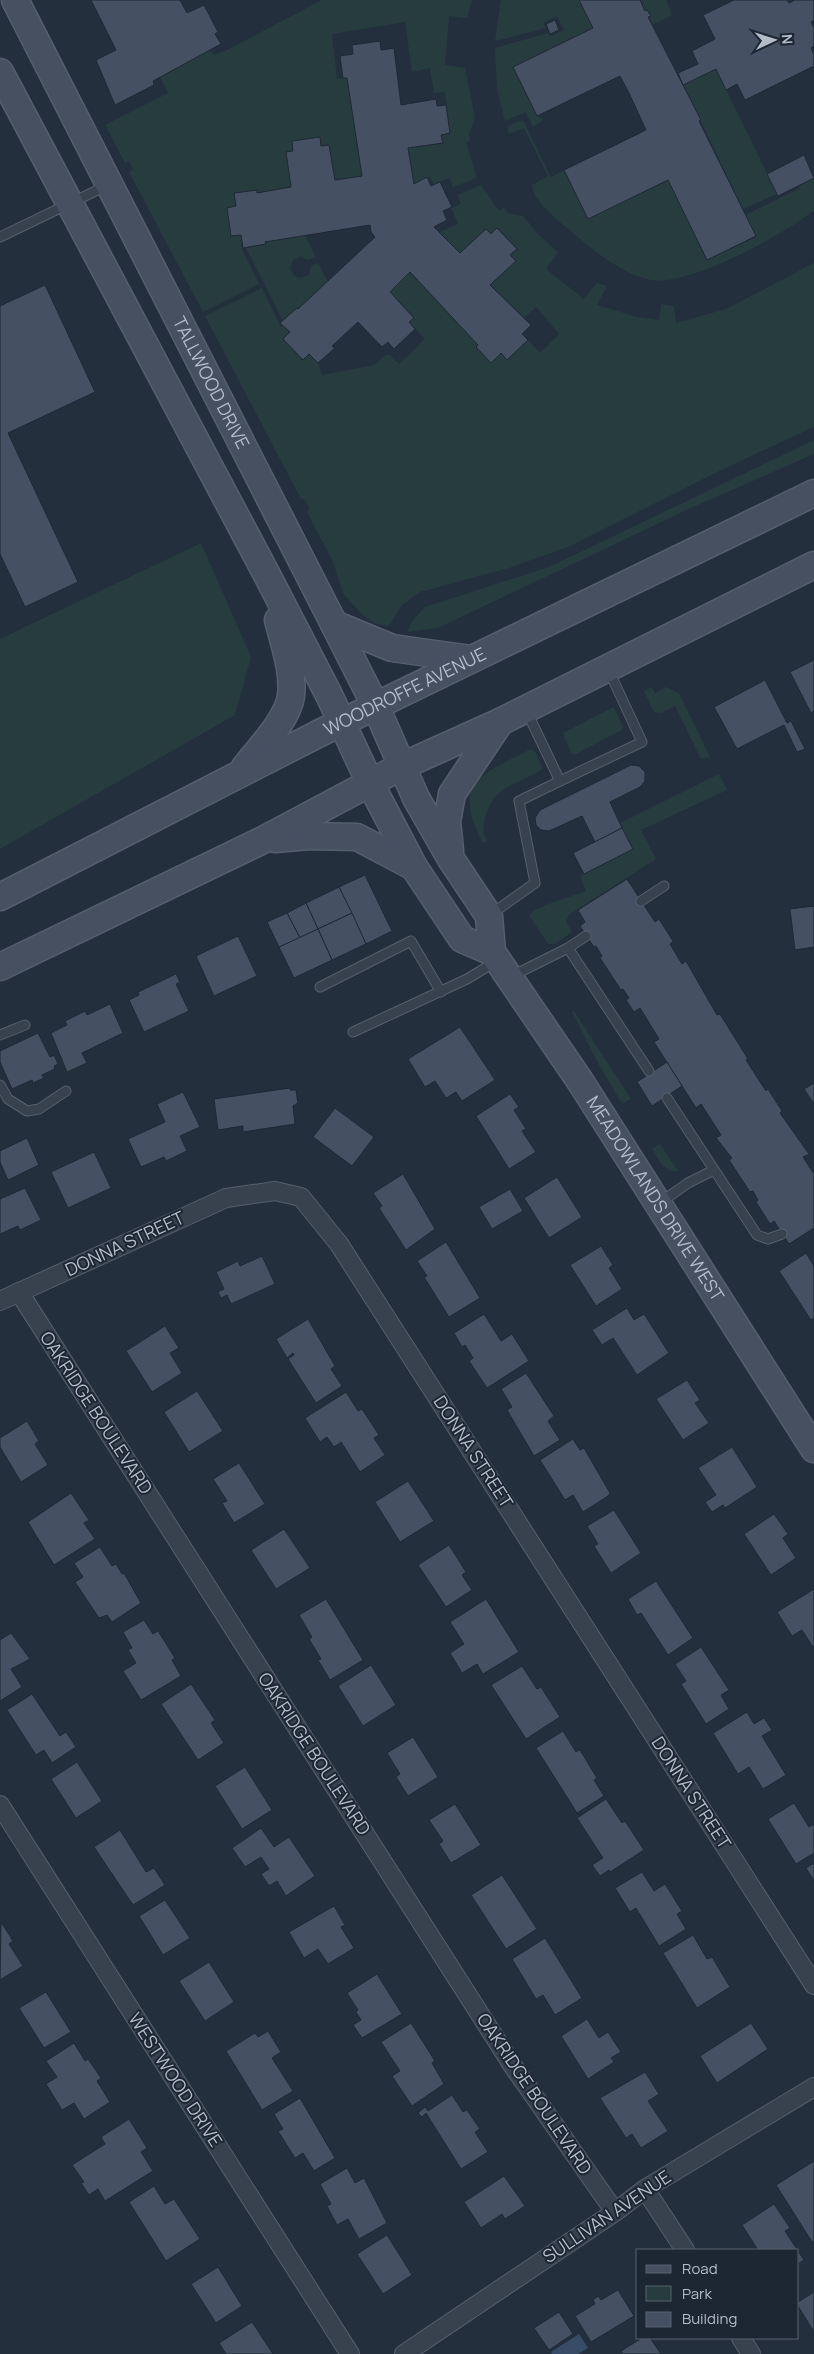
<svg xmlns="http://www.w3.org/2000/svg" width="814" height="2354" font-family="Manrope,sans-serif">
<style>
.green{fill:#263c3f}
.water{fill:#394c67}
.building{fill:#455162;stroke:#1f2835}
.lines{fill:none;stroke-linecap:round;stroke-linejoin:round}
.lane-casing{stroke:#565f6c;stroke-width:11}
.street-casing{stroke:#565f6c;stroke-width:20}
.secondary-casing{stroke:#565f6c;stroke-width:29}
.lane{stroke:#38414e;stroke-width:9}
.street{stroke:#38414e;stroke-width:18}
.secondary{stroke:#465061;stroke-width:26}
.labels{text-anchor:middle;stroke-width:4;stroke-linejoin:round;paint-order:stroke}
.street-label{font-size:18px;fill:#b4bcc9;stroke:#1d2633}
</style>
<rect width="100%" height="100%" fill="#242f3e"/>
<g class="green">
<path d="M322 0H472L467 18 449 16 445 65 465 68 475 118 469 134 470 141 466 143 477 178 453 187 449 178 434 185 430 177 414 184 408 148 443 142 441 135 450 133 445 92 434 93 430 68 412 72 405 22 332 34 337 79 347 78 362 176 335 180 329 145 321 146 320 137 292 142 293 151 286 152 291 187 257 193 256 190 234 194 236 206 231 236 241 235 242 249 259 284 203 312 129 172 133 170 129 161 125 163 105 125 168 93 160 77 209 50 214 55 227 50Z"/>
<path d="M501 0H579L593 28 514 67 537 116 542 118V121L533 127 526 112 505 121 497 90 495 48 548 33 550 37 564 30 557 16 543 23 546 28 495 41Z"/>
<path d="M639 0H666L672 15 652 25Z"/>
<path d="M716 69 777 194 743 209 683 85Z"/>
<path d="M523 120 551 177 564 170 588 219 668 180 707 260 756 237 745 215 800 188 799 185 814 178V210C786 234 688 287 651 280 621 274 590 248 567 228 557 220 531 197 532 185L548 176 524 128 509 134 507 126Z"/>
<path d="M481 185 499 211 504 208 508 213 523 216 537 233 558 252 546 269 584 299 597 283 607 286 597 305 637 317 659 320 661 304 674 306 676 323 726 309 814 263V427L721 470 568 547 509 568 420 592 402 605 388 627 375 623 363 615 344 595 333 562 307 512 310 509 304 499H301L205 316 262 288 281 327 283 326 290 332 283 339 302 360 309 354 318 363 322 375 374 365 386 355H390L399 364 425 339 409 322 414 317 390 292 410 272 478 345 476 347 501 353 507 360 528 340 540 353 559 334 536 307 524 318 516 309 514 311 490 285 515 261 510 255 517 249 498 228 491 234 486 229 460 253 440 232 458 224 451 208 461 204 457 195Z"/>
<path d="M305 235 316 257 308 260 301 257 293 260 290 268 294 276 301 278 309 275 311 266 318 263 328 282 283 321 246 248 265 244V242Z"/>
<path d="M814 440V454L693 507 438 628 407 632 412 621 425 607 549 567Z"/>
<path d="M201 543 251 657 235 715 0 849V639Z"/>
<path d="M651 687 655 693 666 687 679 693 710 757 701 759 675 706 661 713 654 712 644 691Z"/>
<path d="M614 707 623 726 622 730 574 755 571 753 563 733Z"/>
<path d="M531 749 536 753 543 769C517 786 494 784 485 818 483 826 483 834 487 841L483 843C450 782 482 774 531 749Z"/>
<path d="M719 774 727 790 641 830 656 859 570 914 566 921 572 932 555 944H548L529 915C538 905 571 897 586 891L580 876 633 849 620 823Z"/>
<path d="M574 1011 631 1099 622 1104 598 1063 572 1012Z"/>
<path d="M660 1144 678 1171H670L661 1164 652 1149Z"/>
</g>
<path class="water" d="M579 2334 588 2348 578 2354H552L551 2352Z"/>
<g class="building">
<path d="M91 0H180L187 13 204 5 218 32 215 34 221 44 153 81 154 85 115 105 96 60 116 50Z"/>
<path d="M579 0H640L645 11 647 10 651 16 648 17 701 120 699 121 756 236 707 260 668 180 588 219 564 170 646 130 629 93 620 76 537 116 513 67 593 28Z"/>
<path d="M734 0H787L789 3 795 0H814V20L811 22 814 28V46L811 48 814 55V66L745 100 737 84 726 90 716 69 683 85 678 73 698 64 692 51 715 39 703 15Z"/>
<path d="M555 20 559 30 550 34 546 24Z"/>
<path d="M380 41 381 50 394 48 401 105 436 99 437 106 446 105 450 133 441 135 443 143 408 148 414 184 427 177 431 186 440 182 452 207 443 211 447 220 434 227 460 253 486 229 491 234 497 228 517 249 510 255 516 261 490 285 531 325 522 334 528 340 507 360 501 353 491 363 476 347 478 345 410 272 390 292 414 318 409 322 415 329 394 349 388 342 382 347 358 322 332 346 335 348 318 363 309 354 303 360 283 339 290 332 280 323 297 308 298 309 375 237 371 232 370 225 265 242 266 244 243 248 241 235 231 236 227 208 236 206 234 193 257 190V193L291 187 286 152 293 151 292 141 320 137 321 146 329 145 335 180 362 176 347 78H343L340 56 353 54 352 45Z"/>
<path d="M804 155 814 178 778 196 767 174Z"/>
<path d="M45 285 95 392 8 433 78 582 25 607 0 554V306Z"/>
<path d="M814 660V711L811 713 790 672Z"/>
<path d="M765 680 787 723 791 721 805 749 797 752 784 725 737 749 714 707Z"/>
<path d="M631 765 639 766 645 772V781L640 787 610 802 622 828 595 842 582 816 549 831 541 830 536 825 535 818 540 810Z"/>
<path d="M622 828 633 849 584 874 573 853Z"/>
<path d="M365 875 392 931 366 944 339 887Z"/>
<path d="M627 879 655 922 659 919 673 941 670 944 682 964 686 961 717 1015 720 1014 748 1059 746 1060 766 1091 768 1089 782 1111 780 1113 809 1154 803 1157 814 1174V1228L789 1244 774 1221 770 1224 756 1202 758 1200 753 1191 750 1192 729 1160 732 1158 716 1138 721 1135 701 1104 696 1108 654 1042 659 1039 640 1008 634 1012 626 1000 629 998 623 989 621 990 600 958 602 956 596 946 594 947 580 926 585 922 578 910Z"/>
<path d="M339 887 352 913 318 929 306 903Z"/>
<path d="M306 903 318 929 300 938 287 913Z"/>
<path d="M814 906V947L795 950 790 909Z"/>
<path d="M287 913 300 938 279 947 267 922Z"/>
<path d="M352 913 366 944 332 960 318 929Z"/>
<path d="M318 929 332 960 294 978 279 947Z"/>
<path d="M238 936 257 976 214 996 196 956Z"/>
<path d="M176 974 180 982 176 984 189 1011 144 1032 129 1000 139 995 138 992Z"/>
<path d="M110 1004 123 1033 82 1053 87 1063 67 1072 51 1033 67 1025 65 1021 85 1011 87 1015Z"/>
<path d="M460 1027 495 1080 462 1101 456 1092 446 1098 435 1081 425 1087 408 1059Z"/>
<path d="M38 1033 50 1057 54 1055 58 1064 54 1066 55 1069 42 1075 44 1078 33 1083 32 1080 12 1089 0 1062V1051Z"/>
<path d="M667 1062 682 1086 652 1106 637 1082Z"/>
<path d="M814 1083V1104L804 1089Z"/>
<path d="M290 1088V1090H296L298 1103 293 1106 295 1124 243 1132V1126L218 1130 214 1099Z"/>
<path d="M183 1092 200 1127 180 1136 187 1151 166 1161 164 1157 141 1167 128 1139 165 1122 157 1104Z"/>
<path d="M510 1094 519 1107 514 1110 526 1129 522 1131 536 1152 509 1169 476 1116Z"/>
<path d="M335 1108 374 1137 352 1166 313 1137Z"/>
<path d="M27 1138 39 1165 8 1180 0 1162V1151Z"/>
<path d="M94 1152 111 1188 68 1208 51 1172Z"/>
<path d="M403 1174 435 1229 406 1250 379 1208 382 1206 373 1193Z"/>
<path d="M557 1177 582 1217 549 1238 524 1198Z"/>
<path d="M25 1188 41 1220 20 1230 18 1226 0 1234V1199Z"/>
<path d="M510 1189 523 1211 492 1229 479 1207Z"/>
<path d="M446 1242 480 1298 449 1317 424 1277 427 1276 417 1261Z"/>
<path d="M601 1246 613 1265 609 1268 622 1289 596 1306 570 1265Z"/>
<path d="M806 1253 814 1266V1318L811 1320 779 1271Z"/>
<path d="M262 1256 275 1284 231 1304 227 1295 221 1298 218 1292 224 1289 216 1272 238 1261 240 1266Z"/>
<path d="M627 1308 634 1320 644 1314 669 1353 637 1375 613 1338 602 1345 592 1330Z"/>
<path d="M484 1314 501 1341 512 1334 529 1361 487 1388 469 1361 473 1358 465 1345 462 1347 454 1333Z"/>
<path d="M308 1319 335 1366 331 1369 342 1386 316 1403 288 1359 294 1355 293 1353 287 1358 276 1339Z"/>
<path d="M165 1326 179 1348 170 1353 182 1373 152 1392 126 1351Z"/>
<path d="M526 1373 554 1416 548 1421 560 1440 534 1456 507 1410 512 1407 501 1389Z"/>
<path d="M687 1380 700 1400 695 1403 709 1423 683 1440 656 1399Z"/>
<path d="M197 1391 223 1431 189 1452 164 1412Z"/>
<path d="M346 1392 358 1411 362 1409 379 1435 374 1438 385 1455 360 1472 341 1442 334 1447 327 1437 320 1442 305 1418Z"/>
<path d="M27 1421 39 1441 35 1444 48 1465 21 1482 0 1447V1438Z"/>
<path d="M573 1439 580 1450 584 1448 610 1493 608 1496 583 1512 573 1495 565 1500 540 1460Z"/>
<path d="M732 1447 757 1487 725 1508 723 1505 712 1512 705 1502 716 1495 698 1468Z"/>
<path d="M239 1463 265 1504 234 1523 222 1503 227 1501 213 1479Z"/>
<path d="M408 1481 434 1521 400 1542 375 1502Z"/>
<path d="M71 1493 89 1520 84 1523 95 1539 54 1565 28 1522Z"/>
<path d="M614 1510 641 1553 611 1573 594 1546 598 1544 587 1526Z"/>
<path d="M774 1514 788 1534 783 1538 796 1558 771 1575 744 1534Z"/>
<path d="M284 1529 310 1568 276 1589 251 1550Z"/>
<path d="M449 1545 466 1572 462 1575 472 1590 446 1607 418 1565Z"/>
<path d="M100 1547 112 1566 116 1564 122 1574 124 1573 141 1603 112 1622 107 1615 99 1618 75 1582 83 1577 74 1563Z"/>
<path d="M656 1581 693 1638 668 1655 641 1613 637 1615 628 1599Z"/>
<path d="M814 1589V1646L813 1647 802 1630 792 1636 777 1612Z"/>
<path d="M326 1599 363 1660 330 1680 318 1660 321 1659 309 1639 312 1637 299 1615Z"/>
<path d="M486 1599 519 1652 483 1674 477 1664 462 1673 450 1653 464 1644 450 1622Z"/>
<path d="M144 1620 153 1634 158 1631 175 1658 172 1660 181 1676 141 1700 123 1671 136 1663 128 1650 132 1648 123 1632Z"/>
<path d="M11 1633 30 1659 11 1669 22 1687 0 1701V1640Z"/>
<path d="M701 1647 729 1690 721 1695 729 1709 706 1724 681 1684 686 1681 675 1664Z"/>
<path d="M371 1665 396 1705 363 1726 338 1686Z"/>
<path d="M522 1666 537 1689 541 1687 560 1717 526 1739 491 1685Z"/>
<path d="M191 1684 215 1720 211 1723 224 1743 198 1760 161 1704Z"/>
<path d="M32 1694 60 1736 66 1732 76 1747 52 1763 44 1750 36 1755 7 1710Z"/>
<path d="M747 1712 754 1724 764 1718 772 1730 762 1736 786 1775 763 1789 749 1767 738 1774 713 1733Z"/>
<path d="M563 1731 576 1752 580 1750 597 1778 594 1780 604 1796 577 1813 536 1748Z"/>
<path d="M413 1737 438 1777 408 1796 396 1777 400 1774 387 1753Z"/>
<path d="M77 1762 102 1801 76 1818 51 1779Z"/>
<path d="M245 1767 272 1810 242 1829 215 1786Z"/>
<path d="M606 1799 622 1823 625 1821 644 1850 610 1872 609 1870 600 1876 592 1865 603 1858 577 1818Z"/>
<path d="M794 1803 809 1827 814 1824V1853L796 1864 768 1819Z"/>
<path d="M455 1804 481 1845 451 1863 439 1844 443 1841 429 1820Z"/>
<path d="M261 1828 274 1847 289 1837 315 1876 286 1896 277 1881 269 1886 261 1874 269 1869 261 1857 245 1867 232 1848Z"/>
<path d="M120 1830 146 1872 154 1868 165 1885 133 1905 94 1847Z"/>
<path d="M814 1863V1881L806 1868Z"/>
<path d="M642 1872 654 1891 665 1884 682 1911 677 1914 686 1929 659 1946 636 1908 630 1912 615 1888Z"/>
<path d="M502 1875 537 1929 506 1949 471 1895Z"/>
<path d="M165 1900 190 1938 163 1955 139 1916Z"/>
<path d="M334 1906 345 1925 341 1927 354 1948 328 1964 318 1949 304 1958 289 1932Z"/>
<path d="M1 1922 13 1941 9 1944 23 1966 0 1980Z"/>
<path d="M693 1935 707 1959 712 1957 730 1987 697 2008 663 1953Z"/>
<path d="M545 1938 582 1998 555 2015 543 1995 536 1999 512 1959Z"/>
<path d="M209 1962 234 2002 205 2021 179 1981Z"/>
<path d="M377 1974 402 2014 362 2038 353 2025 361 2020 356 2012 358 2010 347 1993Z"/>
<path d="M46 1992 71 2032 44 2048 19 2008Z"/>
<path d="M587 2019 599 2038 608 2032 621 2052 611 2058 614 2062 588 2079 561 2036Z"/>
<path d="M411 2023 435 2061 432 2063 444 2084 412 2106 392 2076 400 2071 381 2042Z"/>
<path d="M751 2023 768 2049 717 2083 700 2056Z"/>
<path d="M268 2031 281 2052 272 2058 293 2091 262 2110 226 2051 255 2033 258 2037Z"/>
<path d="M74 2043 85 2061 88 2059 101 2078 97 2081 110 2102 84 2119 74 2103 62 2110 46 2084 57 2077 46 2061Z"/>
<path d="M645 2072 659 2094 648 2101 668 2131 641 2148 632 2134 626 2138 600 2098Z"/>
<path d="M452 2095 463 2112 467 2110 480 2129 475 2132 488 2152 461 2169 426 2113 422 2117 418 2113 425 2107 428 2111Z"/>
<path d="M300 2098 335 2158 314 2171 303 2153 295 2158 278 2131 283 2129 274 2114Z"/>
<path d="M129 2119 147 2148 141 2152 153 2171 105 2201 98 2189 89 2195 81 2183 84 2182 72 2165 105 2144 101 2137Z"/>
<path d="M814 2161V2241L812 2242 776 2185Z"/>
<path d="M347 2168 355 2183 364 2178 387 2223 359 2239 348 2219 337 2225 327 2206 331 2204 320 2184Z"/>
<path d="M504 2176 525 2206 505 2219 502 2214 481 2228 464 2202Z"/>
<path d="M154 2186 165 2204 174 2199 200 2239 166 2261 129 2202Z"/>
<path d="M774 2204 790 2228 785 2231 804 2260 798 2264V2250H758L742 2225Z"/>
<path d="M387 2235 412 2275 383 2294 357 2254Z"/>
<path d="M218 2267 242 2306 216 2323 191 2284Z"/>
<path d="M618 2290 634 2316 591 2342 575 2316 595 2304 593 2300 598 2296 601 2300Z"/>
<path d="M814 2292V2332L798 2306V2302Z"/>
<path d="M559 2312 573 2334 549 2350 534 2328Z"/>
<path d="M252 2322 273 2354H226L219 2343Z"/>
<path d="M642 2338H650L661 2354H623L621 2351Z"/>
</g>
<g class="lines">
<defs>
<g id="lane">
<path d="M0 237 108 185"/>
<path d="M526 710 560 781 642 742 609 671"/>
<path d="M641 901 664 886"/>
<path d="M490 915 535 883 519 801 560 781"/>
<path d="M568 948 586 936"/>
<path d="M512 976 568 948 649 1071"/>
<path d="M320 987 411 941 441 992"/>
<path d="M353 1032 467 979 495 962"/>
<path d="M0 1035 25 1025"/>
<path d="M0 1085 8 1099 27 1111 39 1109 66 1091"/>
<path d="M667 1098 757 1235 768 1239 782 1234"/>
<path d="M661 1202 688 1183 714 1170"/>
</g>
<g id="street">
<path d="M19 1292 513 2066 615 2212"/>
<path d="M0 1301 226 1198 275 1191 301 1197 339 1244 814 1985"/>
<path d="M0 1805 350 2354"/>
<path d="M645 2189 685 2250"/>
<path d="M741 2338 751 2354"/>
<path d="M404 2354 615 2212 645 2189 814 2087"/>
</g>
<g id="secondary">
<path id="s1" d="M15 0 334 624 376 707 416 798 451 859 489 916 492 952 580 1081 814 1449"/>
<path d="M0 72 267 575 329 695 370 783 414 867 462 939 492 952"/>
<path d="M334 624 392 648 471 659"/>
<path d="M245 767C259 749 288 719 291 696 294 671 284 644 278 620"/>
<path d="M275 839 309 836 357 837 414 867"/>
<path d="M450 851 447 821 452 794 500 722"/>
<path id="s2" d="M0 897 320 733 814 493"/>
<path d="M0 967 263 840 400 767 500 722 814 565"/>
</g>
</defs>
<use href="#lane" class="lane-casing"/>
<use href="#street" class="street-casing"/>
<use href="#secondary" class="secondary-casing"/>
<use href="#lane" class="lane"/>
<use href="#street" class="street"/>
<use href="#secondary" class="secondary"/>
</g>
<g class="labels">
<g class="street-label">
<text dy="6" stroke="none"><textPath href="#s1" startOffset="430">TALLWOOD DRIVE</textPath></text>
<text dy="6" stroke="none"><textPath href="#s2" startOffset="454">WOODROFFE AVENUE</textPath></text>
<text dy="6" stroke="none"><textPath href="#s1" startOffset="1364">MEADOWLANDS DRIVE WEST</textPath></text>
<text transform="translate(125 1244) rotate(-25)" y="6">DONNA STREET</text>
<text transform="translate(96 1413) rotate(57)" y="6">OAKRIDGE BOULEVARD</text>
<text transform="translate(473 1452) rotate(57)" y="6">DONNA STREET</text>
<text transform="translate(314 1754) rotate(57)" y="6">OAKRIDGE BOULEVARD</text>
<text transform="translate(691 1793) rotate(57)" y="6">DONNA STREET</text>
<text transform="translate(175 2080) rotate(57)" y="6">WESTWOOD DRIVE</text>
<text transform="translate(534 2094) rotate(56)" y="6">OAKRIDGE BOULEVARD</text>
<text transform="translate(607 2217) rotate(-34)" y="6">SULLIVAN AVENUE</text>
</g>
</g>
<rect x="636" y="2249" width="162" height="90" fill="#1d2633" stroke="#59626f"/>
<rect x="646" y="2265" width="25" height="8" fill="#465061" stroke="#59626f"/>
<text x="682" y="2274" font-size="15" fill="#b4bcc9">Road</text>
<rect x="646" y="2286" width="25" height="15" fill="#263c3f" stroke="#59626f"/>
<text x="682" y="2299" font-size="15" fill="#b4bcc9">Park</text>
<rect x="646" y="2312" width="25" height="15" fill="#455162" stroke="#59626f"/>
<text x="682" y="2324" font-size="15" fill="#b4bcc9">Building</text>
<g transform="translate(774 40) rotate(86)" stroke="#1d2633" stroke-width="4" paint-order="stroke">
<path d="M0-4L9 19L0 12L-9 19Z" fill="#b4bcc9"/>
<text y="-8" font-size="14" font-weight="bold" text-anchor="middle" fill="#b4bcc9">N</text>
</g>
</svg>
